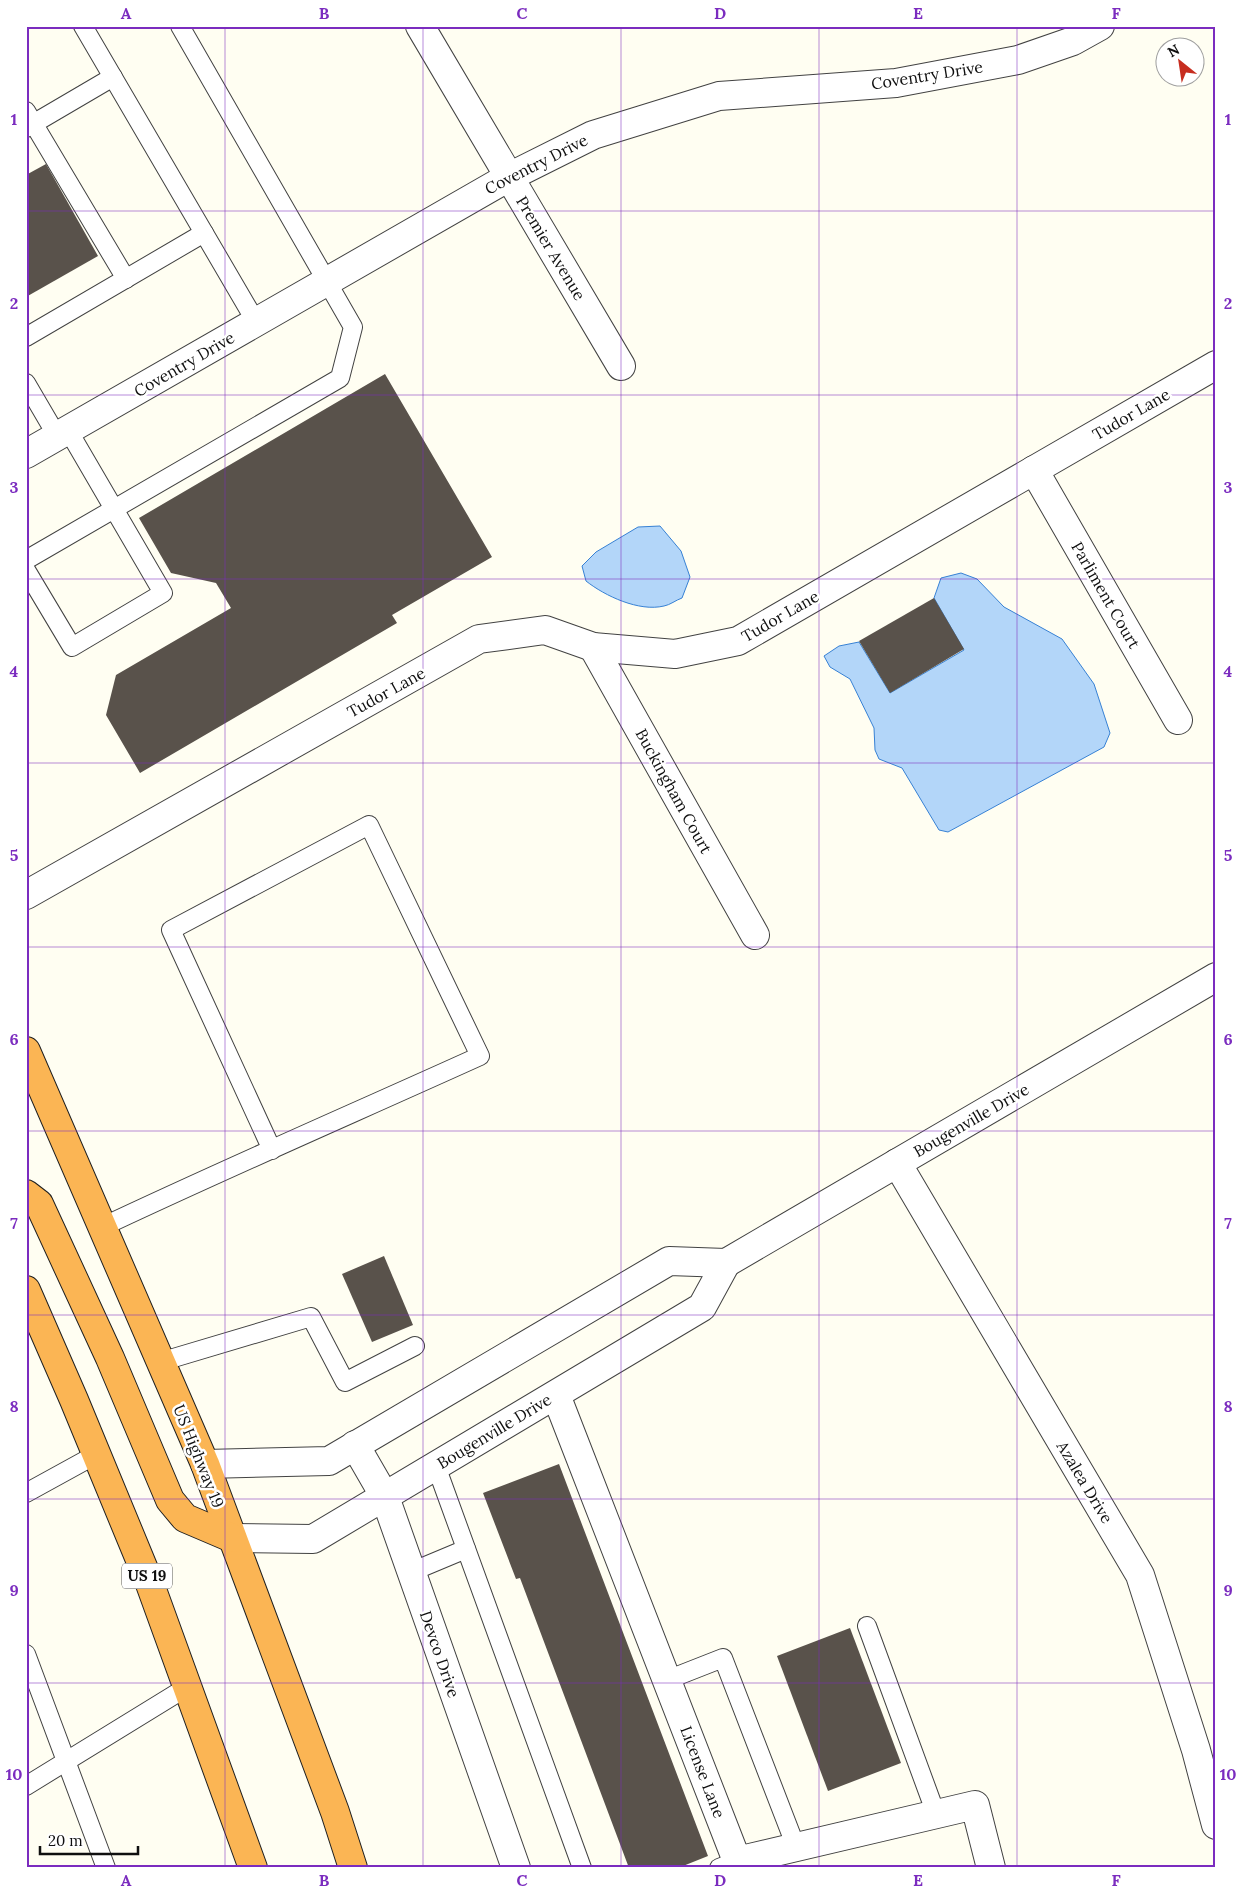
<svg xmlns="http://www.w3.org/2000/svg" width="1242" height="1894" font-family="Lora,serif">
<style>
.water{fill:#b3d6f9;stroke:#3781d4}
.building{fill:#59524b}
.lines{fill:none;stroke-linecap:round;stroke-linejoin:round}
.lane-casing{stroke:#424242;stroke-width:20}
.street-casing{stroke:#424242;stroke-width:30}
.highway-casing{stroke:#202020;stroke-width:30}
.lane{stroke:#fff;stroke-width:18}
.street{stroke:#fff;stroke-width:28}
.highway{stroke:#fbb554;stroke-width:28}
.grid{fill:none;stroke:#7b2cbf;stroke-width:1;stroke-opacity:0.55}
.labels{text-anchor:middle;stroke-width:5;stroke-linejoin:round;paint-order:stroke}
.shield{fill:#fff;stroke:#575757;stroke-width:1}
.shield-label{font-size:15px;font-weight:bold;fill:#0f0f0f}
.street-label{font-size:16px;fill:#0f0f0f;stroke:#fff}
.neatline{fill:none;stroke:#7b2cbf;stroke-width:2}
.grid-label{font-size:16px;text-anchor:middle;font-weight:bold;fill:#7b2cbf}
</style>
<rect width="100%" height="100%" fill="#fffef2"/>
<g class="water">
<path d="M660 526 681 551 690 577 682 598C676 600 670 605 664 606 639 612 605 596 586 581L582 566 596 552 638 527Z"/>
<path d="M961 573 977 579 1004 607 1062 639 1094 684 1110 733 1104 747 948 832 939 830 902 768 879 759 875 750 874 728 850 679 830 667 824 656 839 646 859 642 890 693 964 650 934 598 941 578Z"/>
</g>
<g class="building">
<path d="M46 164 98 256 26 297V175Z"/>
<path d="M385 374 492 557 392 615 397 623 140 773 106 715 116 675 231 608 216 583 171 573 139 518Z"/>
<path d="M934 598 964 649 890 693 859 641Z"/>
<path d="M384 1256 413 1325 372 1342 342 1274Z"/>
<path d="M559 1464 708 1856 678 1868H629L520 1578 516 1579 483 1493Z"/>
<path d="M850 1628 901 1763 828 1791 777 1656Z"/>
</g>
<g class="lines">
<defs>
<g id="lane">
<path d="M83 26 256 322"/>
<path d="M26 111 126 279"/>
<path d="M26 128 113 77"/>
<path d="M26 337 204 233"/>
<path d="M26 383 57 436"/>
<path d="M26 560 340 378 353 327 180 26"/>
<path d="M26 570 72 647 163 593 68 430"/>
<path d="M102 1227C227 1168 354 1113 480 1056L369 825 171 930 272 1150"/>
<path d="M160 1362 311 1317 345 1382 415 1346"/>
<path d="M436 1466 582 1868"/>
<path d="M26 1493 97 1454"/>
<path d="M411 1572 466 1549"/>
<path d="M867 1626 936 1814"/>
<path d="M26 1654 106 1868"/>
<path d="M667 1680 723 1658 796 1847"/>
<path d="M26 1786 187 1687"/>
<path d="M719 1868 737 1861"/>
</g>
<g id="street">
<path d="M420 26 621 366"/>
<path d="M26 454 509 177 593 135 719 96 896 83 1018 60 1073 41 1100 26"/>
<path d="M1034 470 1178 720"/>
<path d="M593 647 755 935"/>
<path d="M26 895 479 639 545 630 593 647 675 654 738 641 1216 365"/>
<path d="M897 1163 1140 1575 1196 1750 1216 1825"/>
<path d="M726 1263 1216 977"/>
<path d="M556 1395 737 1861 975 1805 991 1868"/>
<path d="M355 1445 385 1497 516 1868"/>
<path d="M205 1464 329 1461 669 1261 726 1263 702 1307 313 1539 232 1538"/>
</g>
<g id="highway">
<path d="M26 1051 205 1464 335 1812 353 1868"/>
<path d="M26 1194 39 1204 110 1358 170 1500 185 1518 232 1538"/>
<path d="M26 1290 74 1400 150 1584 253 1868"/>
</g>
</defs>
<use href="#lane" class="lane-casing"/>
<use href="#street" class="street-casing"/>
<use href="#highway" class="highway-casing"/>
<use href="#lane" class="lane"/>
<use href="#street" class="street"/>
<use href="#highway" class="highway"/>
</g>
<path class="grid" d="M225 26V1868M423 26V1868M621 26V1868M819 26V1868M1017 26V1868M26 211H1216M26 395H1216M26 579H1216M26 763H1216M26 947H1216M26 1131H1216M26 1315H1216M26 1499H1216M26 1683H1216"/>
<g class="labels">
<rect class="shield" x="122" y="1563.5" width="50" height="25" rx="4"/>
<g class="shield-label">
<text x="147" y="1581">US 19</text>
</g>
<g class="street-label">
<text transform="translate(927 75) rotate(-9)" y="6">Coventry Drive</text>
<text transform="translate(536 164) rotate(-27)" y="6">Coventry Drive</text>
<text transform="translate(551 248) rotate(59)" y="6">Premier Avenue</text>
<text transform="translate(184 364) rotate(-30)" y="6">Coventry Drive</text>
<text transform="translate(1131 414) rotate(-30)" y="6">Tudor Lane</text>
<text transform="translate(1106 595) rotate(60)" y="6">Parliment Court</text>
<text transform="translate(780 616) rotate(-30)" y="6">Tudor Lane</text>
<text transform="translate(386 692) rotate(-29)" y="6">Tudor Lane</text>
<text transform="translate(674 791) rotate(61)" y="6">Buckingham Court</text>
<text transform="translate(971 1120) rotate(-30)" y="6">Bougenville Drive</text>
<text transform="translate(494 1431) rotate(-31)" y="6">Bougenville Drive</text>
<text transform="translate(199 1456) rotate(68)" y="6">US Highway 19</text>
<text transform="translate(1085 1482) rotate(59)" y="6">Azalea Drive</text>
<text transform="translate(440 1654) rotate(71)" y="6">Devco Drive</text>
<text transform="translate(703 1772) rotate(69)" y="6">License Lane</text>
</g>
</g>
<rect width="1242" height="1894" fill="none" stroke="#ffffff" stroke-width="55"/>
<g transform="translate(1180 62) rotate(330)"><circle r="24" fill="#ffffff" stroke="#9f9f9f"/>
<path d="M0-4L9 19L0 12L-9 19Z" fill="#c72d1f"/>
<text y="-8" font-size="14" font-weight="bold" text-anchor="middle" fill="#0f0f0f">N</text>
</g>
<path d="M40 1846v8h98v-8" fill="none" stroke="#0f0f0f" stroke-width="2.5"/>
<text x="48" y="1846" font-size="15" fill="#0f0f0f" stroke="#ffffff" stroke-width="4" paint-order="stroke">20 m</text>
<rect x="28" y="28" width="1186" height="1838" class="neatline"/>
<g class="grid-label">
<text x="126" y="19">A</text>
<text x="324" y="19">B</text>
<text x="522" y="19">C</text>
<text x="720" y="19">D</text>
<text x="918" y="19">E</text>
<text x="1116" y="19">F</text>
<text x="14" y="125">1</text>
<text x="1228" y="125">1</text>
<text x="14" y="309">2</text>
<text x="1228" y="309">2</text>
<text x="14" y="493">3</text>
<text x="1228" y="493">3</text>
<text x="14" y="677">4</text>
<text x="1228" y="677">4</text>
<text x="14" y="861">5</text>
<text x="1228" y="861">5</text>
<text x="14" y="1045">6</text>
<text x="1228" y="1045">6</text>
<text x="14" y="1229">7</text>
<text x="1228" y="1229">7</text>
<text x="14" y="1412">8</text>
<text x="1228" y="1412">8</text>
<text x="14" y="1596">9</text>
<text x="1228" y="1596">9</text>
<text x="14" y="1780">10</text>
<text x="1228" y="1780">10</text>
<text x="126" y="1886">A</text>
<text x="324" y="1886">B</text>
<text x="522" y="1886">C</text>
<text x="720" y="1886">D</text>
<text x="918" y="1886">E</text>
<text x="1116" y="1886">F</text>
</g>
</svg>
